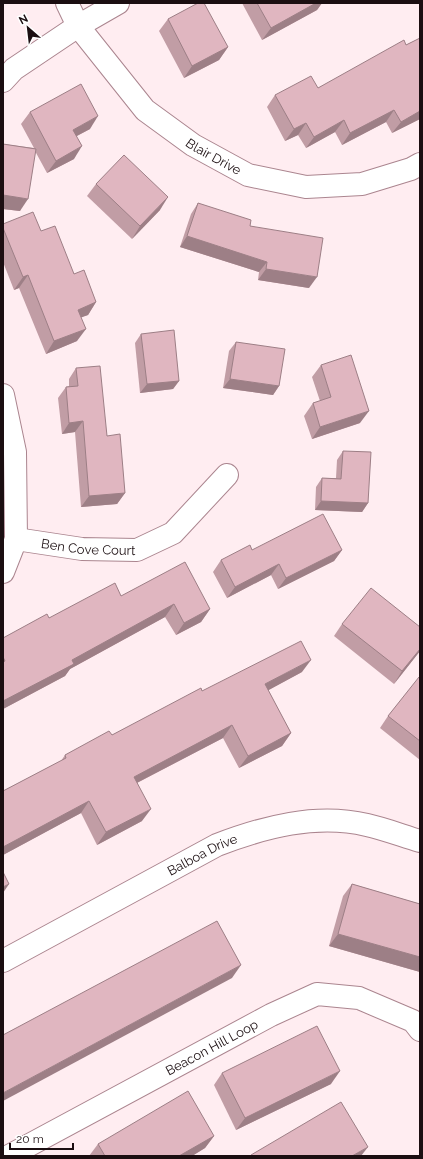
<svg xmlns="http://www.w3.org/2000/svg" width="423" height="1159" font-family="Raleway,sans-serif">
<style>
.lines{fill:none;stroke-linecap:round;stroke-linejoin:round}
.minor-casing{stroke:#ab858f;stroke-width:24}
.minor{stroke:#fff;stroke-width:22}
.wall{fill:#c19da5}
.shaded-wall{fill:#9d7f86}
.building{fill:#e0b6c0;stroke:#9d7f86}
.labels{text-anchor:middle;stroke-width:3.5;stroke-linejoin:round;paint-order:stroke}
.street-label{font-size:13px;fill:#1b0e11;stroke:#fff}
</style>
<rect width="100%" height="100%" fill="#ffedf1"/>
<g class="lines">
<defs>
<g id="minor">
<path id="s1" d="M67 3 78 26 145 110 193 145 248 175 306 187 362 184 411 169 420 164"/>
<path d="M3 81 14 69 78 26 118 3"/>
<path d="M3 395 15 452 16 539 3 572"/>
<path id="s2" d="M16 539 82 549 137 550 173 533 227 475"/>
<path id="s3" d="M3 961 217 845C264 827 316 813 367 825 385 829 403 836 420 841"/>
<path id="s4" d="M9 1156 271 1015 317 994 359 998 413 1021 420 1030"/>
</g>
</defs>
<use href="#minor" class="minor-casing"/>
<use href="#minor" class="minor"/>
</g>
<g class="wall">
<path d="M242 3H322L317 10 262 40Z"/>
<path d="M168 19 228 47 219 60 184 78 159 31Z"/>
<path d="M420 38V119L392 133 386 122 342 145 335 132 306 148 298 135 285 141 267 107 275 95 318 88 406 45Z"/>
<path d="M30 112 90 129 77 136 74 159 47 173 35 151 20 211 3 209V144L34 148 21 124Z"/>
<path d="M96 184 160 210 132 239 87 196Z"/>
<path d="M198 203 250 226 309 288 258 280 259 272 180 247 191 214Z"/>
<path d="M3 224 41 231 96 302 88 315 81 317 77 341 46 354 19 288 14 290 3 262Z"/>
<path d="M141 334 179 381 173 389 140 393 135 343Z"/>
<path d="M236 342 279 386 273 395 223 388 229 351Z"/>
<path d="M321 365 360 423 312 439 304 416 313 403 320 401 312 377Z"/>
<path d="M76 368 107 436 125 493 117 504 81 507 75 432 62 434 58 398 66 387 69 386V379Z"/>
<path d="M343 451 368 503 362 512 315 510 316 487 322 478H336L337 460Z"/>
<path d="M252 550H342L334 561 278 589 271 575 227 598 213 572 221 560Z"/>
<path d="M121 596 210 609 201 622 176 635 165 617 70 669 65 676 3 709V638L49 618Z"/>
<path d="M342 624 420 651 394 684 334 636Z"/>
<path d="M302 672 268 690 291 733 282 746 239 768 223 738 137 783 142 821 97 845 81 813 3 855V791L61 761 65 755 112 735 202 691Z"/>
<path d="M420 677V760L380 728 388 716Z"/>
<path d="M352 884 420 904V972L329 946 343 896Z"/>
<path d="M222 1073 331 1084 236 1130 214 1085Z"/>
<path d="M214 1136 205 1148 192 1156H89L98 1144Z"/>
</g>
<g class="shaded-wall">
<path d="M316 3H322L317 10 262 40 271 28Z"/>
<path d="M228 47 219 60 184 78 192 66Z"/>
<path d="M394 110 386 122 342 145 350 133Z"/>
<path d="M420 111V119L392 133 401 122Z"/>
<path d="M98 116 90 129 65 142 73 130Z"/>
<path d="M344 120 335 132 306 148 314 137Z"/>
<path d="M306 123 298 135 285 141 294 129Z"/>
<path d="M82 146 74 159 47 173 56 161Z"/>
<path d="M3 195 28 199 20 211 3 209Z"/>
<path d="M168 197 160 210 132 239 140 226Z"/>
<path d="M187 236 267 262 259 272 180 247Z"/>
<path d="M266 269 317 277 309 288 258 280Z"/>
<path d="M28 275 19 288 14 290 23 277Z"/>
<path d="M96 302 88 315 69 322 78 310Z"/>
<path d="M86 329 77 341 46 354 54 341Z"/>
<path d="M230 379 279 386 273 395 223 388Z"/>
<path d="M179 381 173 389 140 393 147 384Z"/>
<path d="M369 411 360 423 312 439 320 427Z"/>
<path d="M83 421 75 432 62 434 69 423Z"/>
<path d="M125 493 117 504 81 507 89 496Z"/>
<path d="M321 501 368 503 362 512 315 510Z"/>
<path d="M342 550 334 561 278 589 286 578Z"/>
<path d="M279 564 271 575 227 598 235 587Z"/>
<path d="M174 604 165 617 70 669 65 676 3 709V701L72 660Z"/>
<path d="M210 609 201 622 176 635 184 623Z"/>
<path d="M420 649V651L394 684 402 671Z"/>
<path d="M311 660 302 672 256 697 265 684Z"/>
<path d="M232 725 223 738 125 789 134 777Z"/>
<path d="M291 733 282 746 239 768 248 756Z"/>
<path d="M89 801 81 813 3 855V847Z"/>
<path d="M151 809 142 821 97 845 106 832Z"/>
<path d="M9 884 3 893V887Z"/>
<path d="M338 934 420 957V972L329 946Z"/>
<path d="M241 965 232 978 3 1101V1093Z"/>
<path d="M340 1071 331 1084 236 1130 245 1118Z"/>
<path d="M214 1136 205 1148 192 1156H179Z"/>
<path d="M368 1147 361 1156H352Z"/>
</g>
<g class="building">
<path d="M198 3H204L228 47 192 66 168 19Z"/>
<path d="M257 3H316L271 28Z"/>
<path d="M420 38V111L401 122 394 110 350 133 344 120 314 137 306 123 294 129 275 95 311 76 318 88 404 40 406 45Z"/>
<path d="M81 84 98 116 73 130 82 146 56 161 30 112Z"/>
<path d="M3 144 36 149 28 199 3 195Z"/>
<path d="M124 155 168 197 140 226 96 184Z"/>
<path d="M198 203 251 220 250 226 323 238 317 277 266 269 267 262 187 236Z"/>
<path d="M33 212 41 231 55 226 74 274 84 270 96 302 78 310 86 329 54 341 28 275 23 277 3 228V224Z"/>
<path d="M174 330 179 381 147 384 141 334Z"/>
<path d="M236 342 285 349 279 386 230 379Z"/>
<path d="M351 355 369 411 320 427 313 403 331 397 321 365Z"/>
<path d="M100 366 107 436 120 434 125 493 89 496 83 421 69 423 66 387 78 386 76 368Z"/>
<path d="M343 451 371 452 368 503 321 501 322 478 341 479Z"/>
<path d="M323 514 342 550 286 578 279 564 235 587 221 560 250 545 252 550Z"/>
<path d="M185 562 210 609 184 623 174 604 72 660 74 664 3 701V662L5 661 3 657V638L47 614 49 618 115 583 121 596Z"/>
<path d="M371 588 420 627V649L402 671 342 624Z"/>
<path d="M301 641 311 660 265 684 291 733 248 756 232 725 134 777 151 809 106 832 89 801 3 847V791L66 758 65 755 109 731 112 735 201 688 202 691Z"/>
<path d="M419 677H420V741L388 716Z"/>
<path d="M3 872 9 884 3 887Z"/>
<path d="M352 884 420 904V957L338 934Z"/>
<path d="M217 921 241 965 3 1093V1035Z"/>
<path d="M317 1026 340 1071 245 1118 222 1073Z"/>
<path d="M188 1091 214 1136 179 1156H105L98 1144Z"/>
<path d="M341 1102 368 1147 352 1156H251V1155Z"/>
</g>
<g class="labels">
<g class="street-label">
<text dy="5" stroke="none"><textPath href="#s1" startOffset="216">Blair Drive</textPath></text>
<text dy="5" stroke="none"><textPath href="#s2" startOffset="73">Ben Cove Court</textPath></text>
<text dy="5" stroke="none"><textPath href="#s3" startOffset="226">Balboa Drive</textPath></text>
<text dy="5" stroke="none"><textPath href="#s4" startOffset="230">Beacon Hill Loop</textPath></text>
</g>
</g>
<rect width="423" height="1159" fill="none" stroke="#1b0e11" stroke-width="8"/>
<g transform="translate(28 28) rotate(332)" stroke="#ffffff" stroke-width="3" paint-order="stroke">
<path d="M0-3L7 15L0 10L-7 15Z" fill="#1b0e11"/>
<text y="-6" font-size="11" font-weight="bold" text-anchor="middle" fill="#1b0e11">N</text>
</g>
<path d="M10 1143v6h63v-6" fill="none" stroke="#1b0e11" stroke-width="2"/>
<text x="16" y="1143" font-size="12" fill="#1b0e11" stroke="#ffffff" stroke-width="3" paint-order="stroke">20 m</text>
</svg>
